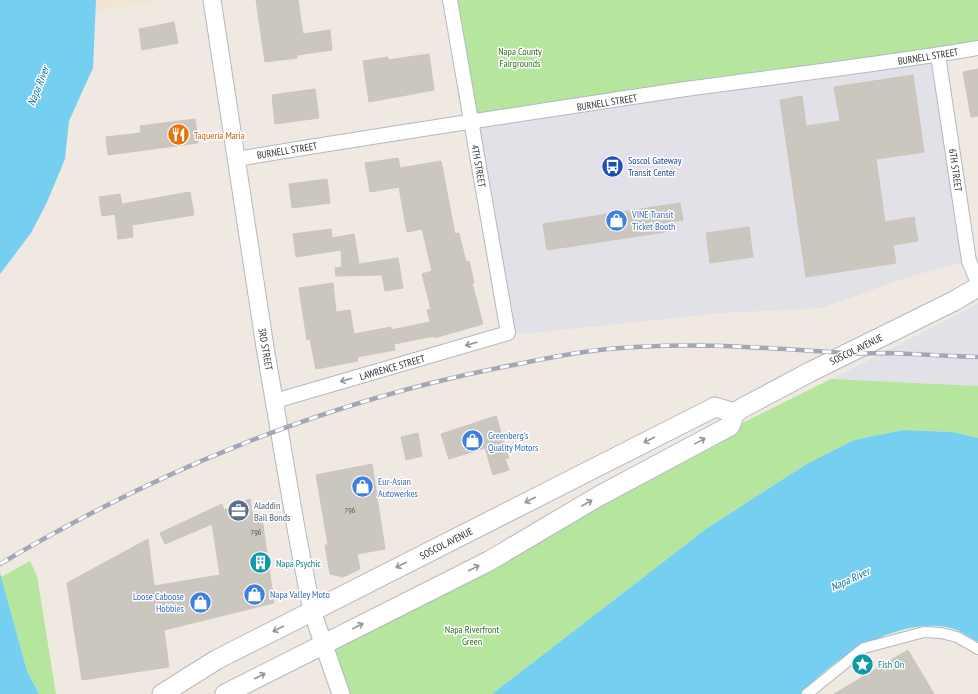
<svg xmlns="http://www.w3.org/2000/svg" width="978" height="694" font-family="'PT Sans Narrow',sans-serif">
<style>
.industrial{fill:#e3e1e8}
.education{fill:#f0e6d1}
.green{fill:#b6e59e}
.water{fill:#75cff0}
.building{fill:#cbc7bf;stroke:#cbc5ba}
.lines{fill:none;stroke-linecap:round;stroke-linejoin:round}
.pedestrian-casing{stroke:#b4b7c1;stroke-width:12}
.minor-casing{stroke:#b4b7c1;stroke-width:16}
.tertiary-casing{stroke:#b4b7c1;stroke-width:19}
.secondary-casing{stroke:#b4b7c1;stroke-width:21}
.pedestrian{stroke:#fff;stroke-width:10}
.minor{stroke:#fff;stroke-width:14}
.tertiary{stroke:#fff;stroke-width:17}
.secondary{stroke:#fff;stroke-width:19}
.rail-casing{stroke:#a3a6b8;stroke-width:4.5}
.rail{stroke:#fff;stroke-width:3;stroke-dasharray:9;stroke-linecap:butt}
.oneway{stroke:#969696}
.labels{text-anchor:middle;stroke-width:3;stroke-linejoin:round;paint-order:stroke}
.number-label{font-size:8px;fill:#555452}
.park-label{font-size:10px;fill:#2c6e1b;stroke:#fff}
.street-label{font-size:10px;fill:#2e2e2e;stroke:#fff}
.food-label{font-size:10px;fill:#c56008;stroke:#fff;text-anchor:start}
.transit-label{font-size:10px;fill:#164399;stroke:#fff;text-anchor:start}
.shop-label{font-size:10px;fill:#366cbe;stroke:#fff;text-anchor:start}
.service-label{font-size:10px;fill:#4e5e75;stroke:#fff;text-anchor:start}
.culture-label{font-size:10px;fill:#0d838f;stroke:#fff;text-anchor:start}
.water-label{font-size:11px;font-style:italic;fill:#0d6fa3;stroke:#fff}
</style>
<rect width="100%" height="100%" fill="#efe9e1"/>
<g class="industrial">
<path d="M938 55 973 259 902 279 822 308 723 313 532 333H508L471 121Z"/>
<path d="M978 304V386L831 379 883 353Z"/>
</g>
<path class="education" d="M96 0H162L96 11Z"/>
<g class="green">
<path d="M450 0H978V48L471 121Z"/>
<path d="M831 379 978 386V438L953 432 903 430 854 440 805 465 706 529 492 694H341L323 644 726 431Z"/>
<path d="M30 561 37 576 56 694H39L27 671 1 577Z"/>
</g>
<g class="water">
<path d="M0 0H96L93 68 69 121 65 159 47 202 31 233 0 274Z"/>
<path d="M903 430 953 432 978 438V642C971 638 964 633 957 630 907 612 833 656 802 694H492L706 529 805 465 854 440Z"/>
<path d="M0 573 27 671 39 694H0Z"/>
</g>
<g class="building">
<path d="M256 0H298L303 34 330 30 332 50 297 55V58L265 62Z"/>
<path d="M174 22 178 43 142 50 139 29Z"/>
<path d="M429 54 434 90 369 102 363 61 388 57V60Z"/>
<path d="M978 69V116L971 117 963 72Z"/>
<path d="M913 75 924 152 876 159 885 222 914 217 918 241 893 245 896 263 806 277 780 100 802 96 806 126 840 121 834 87Z"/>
<path d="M315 89 319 118 275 124 272 95Z"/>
<path d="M195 119 198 143 108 155 106 137 141 133 140 126Z"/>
<path d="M398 158 400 168 441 161 455 234 459 233 466 262 469 261 474 283H472L483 324 434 338V336L394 344 395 350 357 357 358 361 316 369 310 339 307 340 299 288 333 283 336 312 350 310 354 334 391 327V330L430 322 427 310 431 309 422 274 432 271 422 229 407 232 399 187 370 192 365 163Z"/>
<path d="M327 179 330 203 292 208 289 184Z"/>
<path d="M190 192 194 215 132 225 133 237 118 239 115 214 102 216 99 197 120 194 122 204Z"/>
<path d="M680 203 683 220 664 223 665 232 547 250 543 224Z"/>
<path d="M749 227 753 257 710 263 706 233Z"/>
<path d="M331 229 332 238 354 234 359 264 398 258 403 288 385 291 382 275 336 276 335 268 342 267 341 250 296 257 293 234Z"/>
<path d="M496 416 509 458 505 459 509 470 493 475 485 448 449 459 441 434Z"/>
<path d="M418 433 422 456 406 460 401 437Z"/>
<path d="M372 464 385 549 357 554 360 569 343 577 330 574 325 545H328L316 475Z"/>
<path d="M250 499 253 520 262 518 274 603 164 630 169 667 82 680 67 583 148 539 154 586 220 575 212 524 165 544 160 533 222 504 224 510Z"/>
<path d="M908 650 934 694H834Z"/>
</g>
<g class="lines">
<defs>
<path id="pedestrian" d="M807 694 864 648 924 632 941 633 957 637 978 649"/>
<g id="minor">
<path d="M938 55 969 261 978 283"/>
<path d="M237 159C379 135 522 114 665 92 769 77 874 66 978 48"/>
<path d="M275 401 508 333 450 0"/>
</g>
<path id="tertiary" d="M212 0 265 347 297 534 312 611 341 694"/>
<g id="secondary">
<path d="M162 694 216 660 715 407 735 413"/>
<path d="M225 694 489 561 599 496 730 426 735 413 744 407 810 372 954 301 978 287"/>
</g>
</defs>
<use href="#pedestrian" class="pedestrian-casing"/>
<use href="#minor" class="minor-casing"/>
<use href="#tertiary" class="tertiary-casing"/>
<use href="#secondary" class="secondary-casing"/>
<use href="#pedestrian" class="pedestrian"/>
<use href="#minor" class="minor"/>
<use href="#tertiary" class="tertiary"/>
<use href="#secondary" class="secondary"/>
<defs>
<path id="rail" d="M0 564C157 471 319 404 498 368 535 361 572 352 609 349 687 341 767 348 845 353 858 354 872 353 886 353 917 354 947 356 978 357"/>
</defs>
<use href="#rail" class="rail-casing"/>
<use href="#rail" class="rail"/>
</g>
<defs><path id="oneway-shaft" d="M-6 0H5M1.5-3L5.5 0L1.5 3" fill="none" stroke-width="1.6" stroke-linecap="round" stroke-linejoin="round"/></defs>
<g class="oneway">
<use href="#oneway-shaft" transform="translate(471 344) rotate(164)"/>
<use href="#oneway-shaft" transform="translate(346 380) rotate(164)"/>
<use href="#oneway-shaft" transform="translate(649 440) rotate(153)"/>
<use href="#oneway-shaft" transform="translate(700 441) rotate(-29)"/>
<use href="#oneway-shaft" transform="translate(530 500) rotate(153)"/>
<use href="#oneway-shaft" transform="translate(587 503) rotate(-30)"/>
<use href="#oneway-shaft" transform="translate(401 565) rotate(153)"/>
<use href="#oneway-shaft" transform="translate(474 568) rotate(-27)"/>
<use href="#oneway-shaft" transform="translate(358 626) rotate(-27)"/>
<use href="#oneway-shaft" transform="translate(278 629) rotate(153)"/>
<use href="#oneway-shaft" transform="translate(260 676) rotate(-27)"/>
</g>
<defs>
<symbol id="restaurant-disc" viewBox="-11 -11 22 22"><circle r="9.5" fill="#e8710a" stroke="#fff"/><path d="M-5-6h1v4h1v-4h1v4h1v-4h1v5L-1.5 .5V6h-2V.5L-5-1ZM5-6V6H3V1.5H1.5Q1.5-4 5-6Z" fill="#fff"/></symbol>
<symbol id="bus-disc" viewBox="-11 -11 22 22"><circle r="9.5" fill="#1a4fb4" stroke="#fff"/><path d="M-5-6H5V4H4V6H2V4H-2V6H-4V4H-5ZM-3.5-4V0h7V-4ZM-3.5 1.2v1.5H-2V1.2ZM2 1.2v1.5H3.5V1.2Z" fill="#fff"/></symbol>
<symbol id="shop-disc" viewBox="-11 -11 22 22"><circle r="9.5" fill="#3f7fe0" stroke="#fff"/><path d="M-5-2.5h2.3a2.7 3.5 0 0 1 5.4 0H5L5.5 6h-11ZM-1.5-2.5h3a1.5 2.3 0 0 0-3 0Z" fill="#fff"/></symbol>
<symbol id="office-disc" viewBox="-11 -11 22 22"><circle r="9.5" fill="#5c6f8a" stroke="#fff"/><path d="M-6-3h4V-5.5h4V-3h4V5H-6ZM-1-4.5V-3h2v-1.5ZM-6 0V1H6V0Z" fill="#fff"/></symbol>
<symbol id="building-disc" viewBox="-11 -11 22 22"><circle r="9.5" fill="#0f9aa8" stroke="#fff"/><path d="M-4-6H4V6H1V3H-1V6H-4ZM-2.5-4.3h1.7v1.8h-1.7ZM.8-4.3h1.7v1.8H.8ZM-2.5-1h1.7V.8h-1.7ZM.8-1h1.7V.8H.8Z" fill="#fff"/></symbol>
<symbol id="sight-disc" viewBox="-11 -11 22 22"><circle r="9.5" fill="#0f9aa8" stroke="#fff"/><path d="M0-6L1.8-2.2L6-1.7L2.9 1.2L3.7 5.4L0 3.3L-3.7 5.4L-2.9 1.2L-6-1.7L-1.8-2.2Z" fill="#fff"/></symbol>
</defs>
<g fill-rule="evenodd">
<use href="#restaurant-disc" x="166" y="122" width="25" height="25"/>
<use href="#bus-disc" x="600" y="154" width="25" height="25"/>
<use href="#shop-disc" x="604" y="208" width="25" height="25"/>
<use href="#shop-disc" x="460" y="428" width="25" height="25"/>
<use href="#shop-disc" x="350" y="474" width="25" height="25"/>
<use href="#office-disc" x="226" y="498" width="25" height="25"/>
<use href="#building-disc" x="248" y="550" width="25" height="25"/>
<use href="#shop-disc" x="242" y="582" width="25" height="25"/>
<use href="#shop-disc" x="188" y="590" width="25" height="25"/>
<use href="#sight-disc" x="850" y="652" width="25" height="25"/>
</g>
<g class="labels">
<g class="number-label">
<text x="350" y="513">796</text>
<text x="256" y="535">796</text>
</g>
<g class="park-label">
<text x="520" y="55">Napa County<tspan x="520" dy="12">Fairgrounds</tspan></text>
<text x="472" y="633">Napa Riverfront<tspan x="472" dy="12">Green</tspan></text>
</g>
<g class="street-label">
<text transform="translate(928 56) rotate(-9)" y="4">BURNELL STREET</text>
<text transform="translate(607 102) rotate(-9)" y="4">BURNELL STREET</text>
<text transform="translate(287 150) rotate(-9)" y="4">BURNELL STREET</text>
<text transform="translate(479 166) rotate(80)" y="4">4TH STREET</text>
<text transform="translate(956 170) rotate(82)" y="4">6TH STREET</text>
<text transform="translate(266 349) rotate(80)" y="4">3RD STREET</text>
<text transform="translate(856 349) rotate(-26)" y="4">SOSCOL AVENUE</text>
<text transform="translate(392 367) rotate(-16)" y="4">LAWRENCE STREET</text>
<text transform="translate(446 543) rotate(-27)" y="4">SOSCOL AVENUE</text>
</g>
<g class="food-label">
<text x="194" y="139">Taqueria Maria</text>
</g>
<g class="transit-label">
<text x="628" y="164">Soscol Gateway<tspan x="628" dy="12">Transit Center</tspan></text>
</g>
<g class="shop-label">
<text x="632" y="218">VINE Transit<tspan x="632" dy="12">Ticket Booth</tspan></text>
<text x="488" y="439">Greenberg's<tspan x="488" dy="12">Quality Motors</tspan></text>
<text x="378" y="485">Eur-Asian<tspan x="378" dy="12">Autowerkes</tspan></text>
<text x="270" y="598">Napa Valley Moto</text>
<text x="184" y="600" text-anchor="end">Loose Caboose<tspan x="184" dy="12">Hobbies</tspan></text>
</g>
<g class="service-label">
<text x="254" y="509">Aladdin<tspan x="254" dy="12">Bail Bonds</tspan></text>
</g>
<g class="culture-label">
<text x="276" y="567">Napa Psychic</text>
<text x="878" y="668">Fish On</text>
</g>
<g class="water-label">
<text transform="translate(38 86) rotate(-68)" y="4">Napa River</text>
<text transform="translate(850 579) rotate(-25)" y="4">Napa River</text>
</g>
</g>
</svg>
